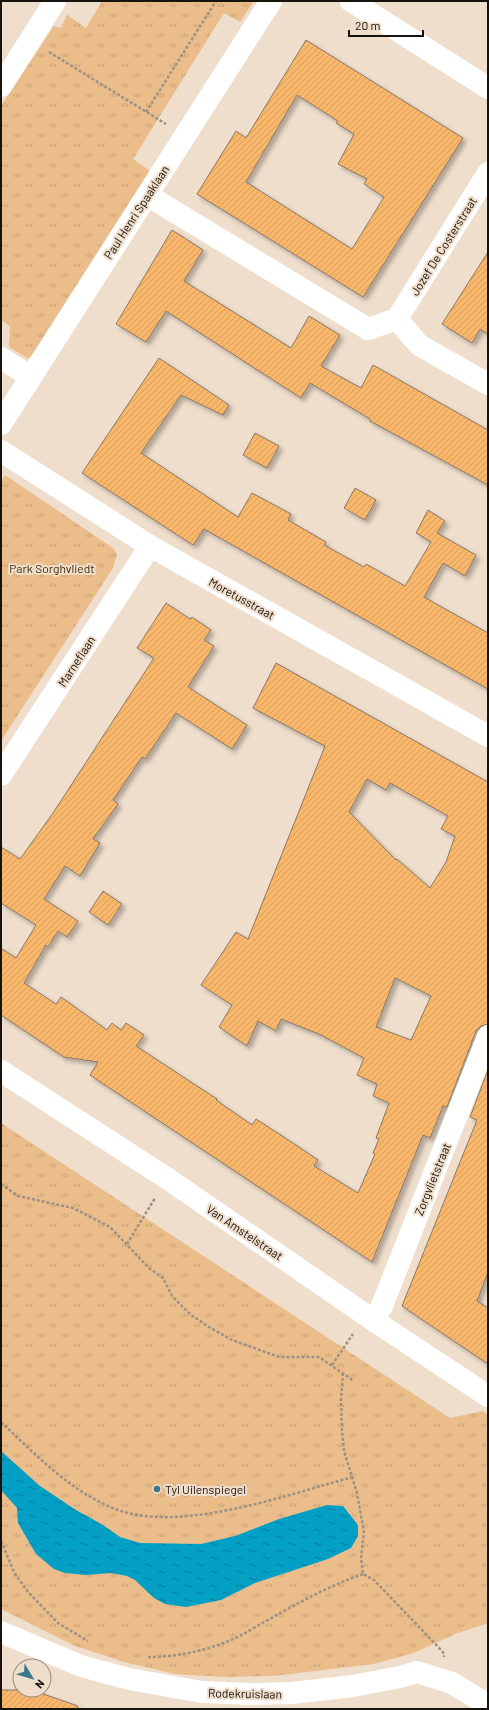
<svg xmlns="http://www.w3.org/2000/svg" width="489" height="1710" viewBox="0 0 489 1710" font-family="Barlow,sans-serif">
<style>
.park{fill:url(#park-tufts)}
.water{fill:url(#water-ripples)}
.building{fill:url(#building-hatch);stroke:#887868;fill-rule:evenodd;filter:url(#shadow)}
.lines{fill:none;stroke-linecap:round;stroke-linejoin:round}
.path{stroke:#9e9184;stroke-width:2.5;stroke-dasharray:3 2;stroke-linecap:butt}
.street{stroke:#fff;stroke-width:22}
.poi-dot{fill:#38778c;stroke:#efdecc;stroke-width:1.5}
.labels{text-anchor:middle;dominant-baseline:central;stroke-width:4;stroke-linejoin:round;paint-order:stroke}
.street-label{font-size:12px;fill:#18120c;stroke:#efdecc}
.park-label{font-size:12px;fill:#452b09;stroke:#efdecc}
.poi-label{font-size:12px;fill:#18120c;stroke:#efdecc;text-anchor:start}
</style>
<defs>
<pattern id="park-tufts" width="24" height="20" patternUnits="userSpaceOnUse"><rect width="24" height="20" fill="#ebbd8a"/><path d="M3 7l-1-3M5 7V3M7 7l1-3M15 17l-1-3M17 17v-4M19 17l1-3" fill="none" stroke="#c9a176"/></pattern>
<pattern id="water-ripples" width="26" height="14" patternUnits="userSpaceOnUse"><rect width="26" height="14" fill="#049fc5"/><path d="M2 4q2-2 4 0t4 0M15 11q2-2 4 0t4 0" fill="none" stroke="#05809e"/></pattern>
<pattern id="building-hatch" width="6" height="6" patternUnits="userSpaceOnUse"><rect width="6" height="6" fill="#f9b76c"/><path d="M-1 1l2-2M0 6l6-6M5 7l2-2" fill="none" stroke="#d59c5c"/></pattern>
<filter id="shadow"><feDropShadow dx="3.5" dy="3.5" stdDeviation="2" flood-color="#0004"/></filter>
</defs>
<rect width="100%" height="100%" fill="#efdecc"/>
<!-- park -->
<path class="park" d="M 102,1 L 254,1 L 240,22 L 224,13 L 133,159 L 149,170 L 150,177 L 36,356 L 27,358 L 9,347 L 10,326 L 1,320 L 1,106 L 54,26 L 61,28 L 67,15 L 86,28 Z
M 5,475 L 113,548 L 117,554 L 113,568 L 1,741 L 1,482 Z
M 1,1123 L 450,1418 L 482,1411 L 488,1415 L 488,1623 L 455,1634 L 414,1653 L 374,1664 L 273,1676 L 224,1677 L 175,1674 L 124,1662 L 75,1646 L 1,1609 Z"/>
<!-- water -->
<path class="water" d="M 1,1451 L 40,1486 L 76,1510 L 103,1525 L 120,1537 L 140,1543 L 201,1544 L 235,1536 L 279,1519 L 327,1505 L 343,1506 L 358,1525 L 358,1536 L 351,1548 L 328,1559 L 255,1583 L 221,1600 L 186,1607 L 165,1604 L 154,1598 L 135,1580 L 127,1576 L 111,1573 L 85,1575 L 65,1573 L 54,1569 L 36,1554 L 18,1523 L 17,1508 L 1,1490 Z"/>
<!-- building -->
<path class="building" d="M 306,40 L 463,138 L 363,297 L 197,194 L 236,131 L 246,138 ZM 297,95 L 338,121 L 336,123 L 354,134 L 338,164 L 367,179 L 364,184 L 384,197 L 352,249 L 246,182 Z
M 172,230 L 203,250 L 184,281 L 291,348 L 309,316 L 340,335 L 321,366 L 361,388 L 373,365 L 488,430 L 488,485 L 370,421 L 370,419 L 310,383 L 301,398 L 166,311 L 146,342 L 116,324 Z
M 488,252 L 488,334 L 480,329 L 472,343 L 442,324 Z
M 159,358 L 229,405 L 223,415 L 181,395 L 141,453 L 238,517 L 252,493 L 291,514 L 288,520 L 326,542 L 324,545 L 364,567 L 366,564 L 405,586 L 431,542 L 416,533 L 428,510 L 445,521 L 437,533 L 476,555 L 465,576 L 443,563 L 424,597 L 488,633 L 488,689 L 204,529 L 193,545 L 82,473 Z
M 255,433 L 279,446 L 267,468 L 243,455 Z
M 355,488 L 376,500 L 365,520 L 344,508 Z
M 166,603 L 190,619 L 192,617 L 211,630 L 204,640 L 214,646 L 188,687 L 247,725 L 232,749 L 176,713 L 145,759 L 142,757 L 113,800 L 118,804 L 93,839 L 100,843 L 80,876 L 65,866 L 44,899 L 78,921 L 67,937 L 58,931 L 48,947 L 46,945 L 24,983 L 56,1004 L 61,997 L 107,1030 L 112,1023 L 121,1030 L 126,1023 L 144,1035 L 136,1046 L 217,1099 L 216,1100 L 252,1125 L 256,1119 L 293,1143 L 318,1160 L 314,1166 L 358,1193 L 375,1154 L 373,1153 L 379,1139 L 376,1138 L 389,1103 L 373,1096 L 377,1084 L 357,1075 L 364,1058 L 319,1034 L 281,1019 L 276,1031 L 258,1021 L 247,1046 L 219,1027 L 232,1005 L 201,985 L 236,932 L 248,939 L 325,746 L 253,708 L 276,663 L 488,782 L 488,1024 L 481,1026 L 476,1031 L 447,1107 L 443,1106 L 430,1138 L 423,1135 L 372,1262 L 90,1075 L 98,1062 L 64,1057 L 1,1015 L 1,948 L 16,958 L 36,925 L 1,903 L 1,847 L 20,859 L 53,813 L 154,658 L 137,648 ZM 367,779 L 386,790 L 390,783 L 448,816 L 441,829 L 455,836 L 446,862 L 430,888 L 397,859 L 396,860 L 349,812 ZM 395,978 L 431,996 L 411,1040 L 376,1027 Z
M 103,891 L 122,904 L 108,925 L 89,912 Z
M 488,1070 L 488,1272 L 477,1301 L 488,1308 L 488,1364 L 402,1306 L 477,1120 L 470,1117 Z
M 1,1690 L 32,1690 L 78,1706 L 77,1709 L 1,1709 Z"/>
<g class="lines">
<!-- path -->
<path class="path" d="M 49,52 L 166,124
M 146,112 L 216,1
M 1,1184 L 18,1196 L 73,1208 L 110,1227 L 149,1268 L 163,1278 L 172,1296 L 191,1315 L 209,1327 L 232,1340 L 279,1357 L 319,1357 L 354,1381
M 127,1244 L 155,1198
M 332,1365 L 353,1334
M 343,1373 L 341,1399 L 342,1431 L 344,1451 L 357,1493 L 364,1532 L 361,1558 L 363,1574 L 374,1580 L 443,1652 L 444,1657
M 1,1422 C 34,1453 66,1487 108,1506 C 173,1537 285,1495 353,1477
M 1,1541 L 15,1574 L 28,1592 L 58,1623 L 88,1641
M 148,1657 C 176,1657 205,1651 231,1640 C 243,1635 255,1627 266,1621 C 298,1603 329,1586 363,1574"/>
<!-- street -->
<path class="street" d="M 351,1 L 488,88
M 1,86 L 55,1
M 147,195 L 368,329 L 397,319
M 397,319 L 488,173
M 397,319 L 419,345 L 488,384
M 1,358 L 31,377
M 1,424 L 271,1
M 1,451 L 150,546 L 488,736
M 1,775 L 150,546
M 1,1071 L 168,1179 L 373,1320 L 488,1396
M 373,1320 L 382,1306 L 488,1036
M 1,1632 L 81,1666 L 129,1679 L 202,1692 L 250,1694 L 292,1693 L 353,1686 L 400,1677 L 417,1672 L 452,1683 L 488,1705"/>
</g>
<!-- markers -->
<circle class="poi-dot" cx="157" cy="1489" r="4"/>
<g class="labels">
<!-- street labels -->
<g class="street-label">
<text transform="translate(136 212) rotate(-57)">Paul Henri Spaaklaan</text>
<text transform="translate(443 246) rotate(-58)">Jozef De Costerstraat</text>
<text transform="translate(242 598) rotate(29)">Moretusstraat</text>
<text transform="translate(76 661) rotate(-57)">Marneflaan</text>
<text transform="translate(432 1179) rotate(-68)">Zorgvlietstraat</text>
<text transform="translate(245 1232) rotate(34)">Van Amstelstraat</text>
<text transform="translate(245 1693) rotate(1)">Rodekruislaan</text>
</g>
<!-- park labels -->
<g class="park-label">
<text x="52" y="568">Park Sorghvliedt</text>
</g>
<!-- poi labels -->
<g class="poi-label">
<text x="165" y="1489">Tyl Uilenspiegel</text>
</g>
</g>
<!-- border -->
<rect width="489" height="1710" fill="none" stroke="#18120c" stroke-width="4"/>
<!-- north arrow -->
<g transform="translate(32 1678) rotate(128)"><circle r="19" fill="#efdecc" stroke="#998c7f"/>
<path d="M0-3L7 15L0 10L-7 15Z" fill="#38778c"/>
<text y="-6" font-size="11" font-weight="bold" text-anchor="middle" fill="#18120c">N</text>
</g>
<!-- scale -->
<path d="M349 30v6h74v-6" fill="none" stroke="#18120c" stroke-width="2"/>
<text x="355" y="30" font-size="12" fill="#18120c" stroke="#efdecc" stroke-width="3" paint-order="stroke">20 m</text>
</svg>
